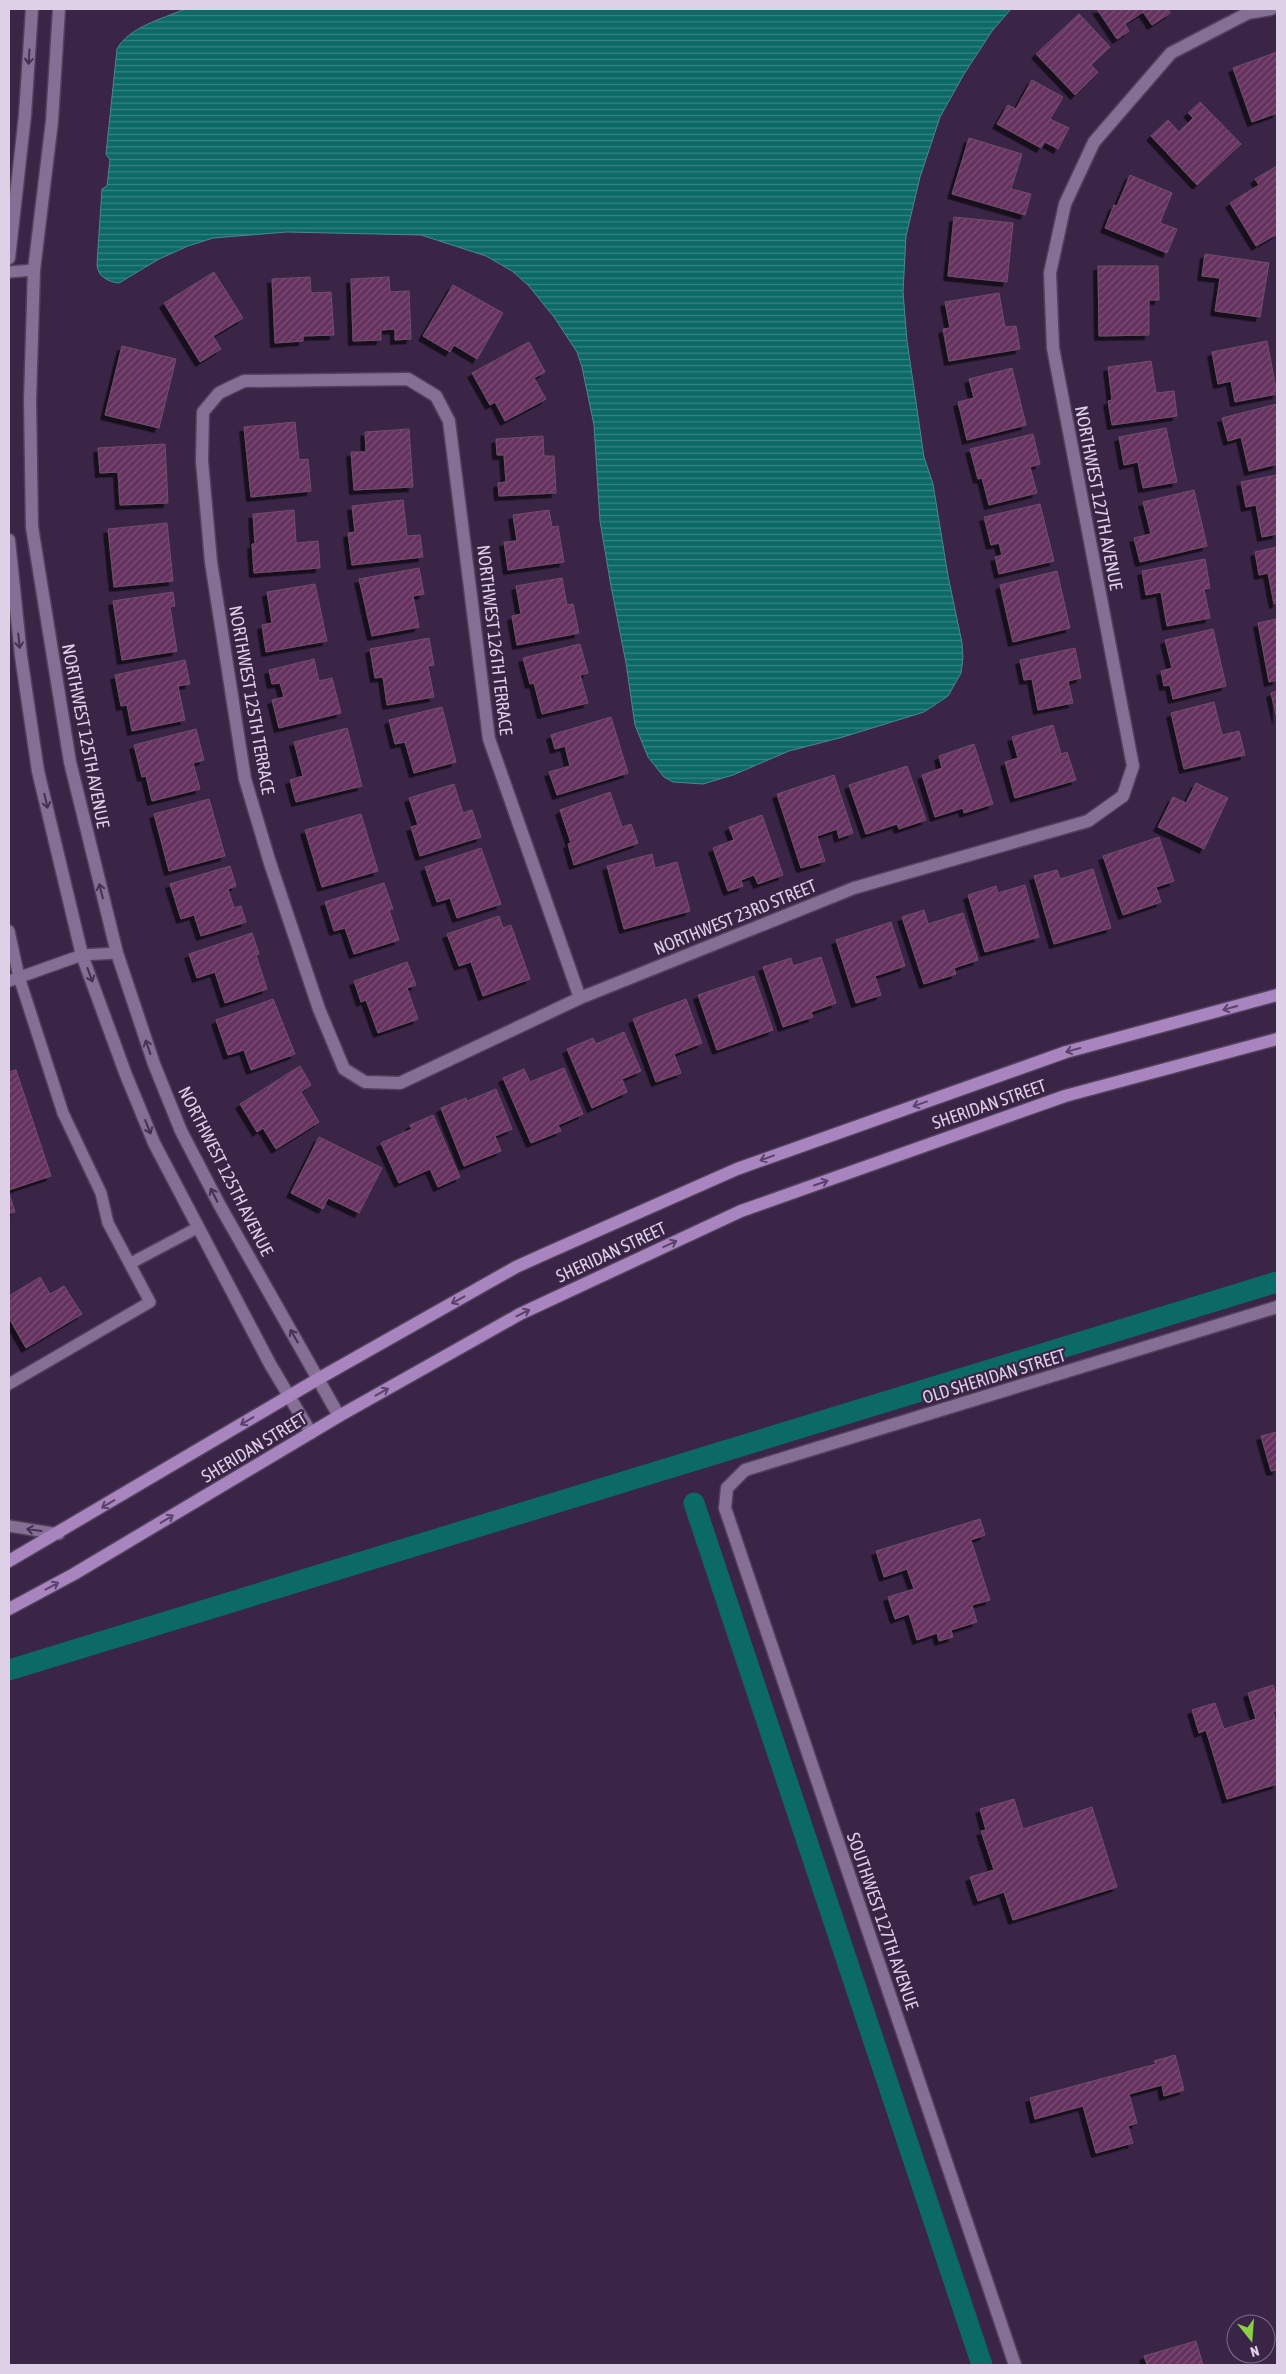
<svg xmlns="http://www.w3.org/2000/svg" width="1286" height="2374" viewBox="0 0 1286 2374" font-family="'Asap Condensed',sans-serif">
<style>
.water{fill:url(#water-rules);stroke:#4a888d}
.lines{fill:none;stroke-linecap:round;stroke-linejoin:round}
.canal{stroke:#0b6966;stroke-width:21}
.building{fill:url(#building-hatch);stroke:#704e6b;filter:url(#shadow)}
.service-casing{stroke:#52405d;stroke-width:14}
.minor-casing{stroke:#52405d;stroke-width:15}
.primary-casing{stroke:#52405d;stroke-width:15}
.service{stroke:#866f95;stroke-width:11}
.minor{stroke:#866f95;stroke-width:12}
.primary{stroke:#a885be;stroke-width:12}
.oneway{stroke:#453053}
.oneway2{stroke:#5b426b}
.labels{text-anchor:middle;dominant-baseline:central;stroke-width:4.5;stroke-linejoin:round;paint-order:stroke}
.street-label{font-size:18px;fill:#ded1e7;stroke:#3a2547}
</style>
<defs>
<pattern id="water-rules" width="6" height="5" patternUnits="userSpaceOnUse" patternTransform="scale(1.25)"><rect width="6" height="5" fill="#0b6966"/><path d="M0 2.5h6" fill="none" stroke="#3a8483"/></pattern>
<pattern id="building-hatch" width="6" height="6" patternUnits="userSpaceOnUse" patternTransform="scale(1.25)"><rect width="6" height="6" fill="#65325f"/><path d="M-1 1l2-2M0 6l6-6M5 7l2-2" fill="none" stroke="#7b4f76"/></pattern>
<filter id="shadow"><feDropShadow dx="-4.5" dy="4.5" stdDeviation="0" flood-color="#0009"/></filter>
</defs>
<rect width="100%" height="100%" fill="#3a2547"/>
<!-- water -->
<path class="water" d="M 185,9 L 1011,9 L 992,31 L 964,74 L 940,117 L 920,177 L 906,236 L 903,292 L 907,341 L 924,457 L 933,484 L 948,576 L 962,643 L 963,658 L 961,673 L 948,696 L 924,712 L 843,737 L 789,751 L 733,775 L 703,784 L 673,782 L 664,777 L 648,757 L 635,725 L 626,663 L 611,586 L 600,521 L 594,425 L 582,367 L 577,352 L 554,317 L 528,285 L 512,271 L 486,256 L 421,235 L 287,232 L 213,238 L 188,246 L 159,259 L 119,283 C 108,282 97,276 97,264 L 102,189 L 107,186 L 110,160 L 106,154 L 117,49 C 129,27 162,19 185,9 Z"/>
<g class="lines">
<!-- canal -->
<path class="canal" d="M 694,1503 L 982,2365
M 9,1670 L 1277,1282"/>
</g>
<!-- building -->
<path class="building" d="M 1097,9 L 1168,9 L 1170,13 L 1152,25 L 1143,12 L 1125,24 L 1129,31 L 1117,39 Z
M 1079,14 L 1110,47 L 1091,65 L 1098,72 L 1075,95 L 1036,54 Z
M 1277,52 L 1277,113 L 1252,122 L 1233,68 Z
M 1032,80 L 1063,97 L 1050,119 L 1069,128 L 1058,149 L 1045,142 L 1041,148 L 997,124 L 1008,105 L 1016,109 Z
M 1200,102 L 1241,144 L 1197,185 L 1151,136 L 1168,120 L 1179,132 L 1193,118 L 1188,113 Z
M 969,138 L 1022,154 L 1011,189 L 1031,194 L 1025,215 L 952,194 Z
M 1277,166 L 1277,234 L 1256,246 L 1230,203 L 1259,185 L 1255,179 Z
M 1130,175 L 1172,193 L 1160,223 L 1177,229 L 1167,253 L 1105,228 L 1114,205 L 1117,206 Z
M 954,217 L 1013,223 L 1007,282 L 948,276 Z
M 1205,254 L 1269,263 L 1260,317 L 1215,311 L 1220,278 L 1202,276 Z
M 1098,266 L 1158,266 L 1159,300 L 1149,300 L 1149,335 L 1099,336 Z
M 214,272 L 243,318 L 213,336 L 221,349 L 200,362 L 164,303 Z
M 310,277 L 311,293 L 331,292 L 334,335 L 303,336 L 303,341 L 275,343 L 272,279 Z
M 389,277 L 390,292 L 409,291 L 411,339 L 395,340 L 395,329 L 381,330 L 381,340 L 353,341 L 351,279 Z
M 453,285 L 503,313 L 477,359 L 454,345 L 450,352 L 423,336 Z
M 999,293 L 1005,327 L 1016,326 L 1020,349 L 949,361 L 943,329 L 950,328 L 945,302 Z
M 1267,341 L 1277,394 L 1235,402 L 1231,381 L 1218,384 L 1212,352 Z
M 529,342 L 545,372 L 534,378 L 546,399 L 505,421 L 495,402 L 490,405 L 472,373 Z
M 122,346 L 176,359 L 159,428 L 105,415 Z
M 1151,361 L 1156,393 L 1174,391 L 1177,416 L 1112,425 L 1108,401 L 1112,400 L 1108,367 Z
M 1012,368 L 1026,425 L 967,440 L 958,402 L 974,398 L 969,379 Z
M 1277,404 L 1277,464 L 1249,471 L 1241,437 L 1228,441 L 1222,418 Z
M 295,422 L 299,460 L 308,459 L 311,491 L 251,497 L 244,427 Z
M 1166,428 L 1177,482 L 1143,488 L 1138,462 L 1124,465 L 1119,437 Z
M 409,429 L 413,487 L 354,490 L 351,452 L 366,452 L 365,432 Z
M 1033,434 L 1040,464 L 1030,467 L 1037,493 L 989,505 L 982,478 L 978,479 L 970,449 Z
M 543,436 L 544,456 L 554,456 L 556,493 L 499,496 L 498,483 L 506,482 L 504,455 L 497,455 L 496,439 Z
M 165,444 L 168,503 L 120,505 L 118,472 L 100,473 L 98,448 Z
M 1277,475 L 1277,534 L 1262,537 L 1256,505 L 1246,507 L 1241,482 Z
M 1194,490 L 1207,546 L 1140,562 L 1134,538 L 1151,534 L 1143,502 Z
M 403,500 L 407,536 L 420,535 L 423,557 L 352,565 L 348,533 L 355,532 L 352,506 Z
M 1040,504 L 1054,561 L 999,574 L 995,557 L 1002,555 L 999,543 L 991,545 L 984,517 Z
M 294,510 L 296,543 L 318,541 L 320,568 L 254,573 L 252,544 L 255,544 L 253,514 Z
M 549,510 L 552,527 L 558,526 L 564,562 L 508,570 L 504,542 L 517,541 L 513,515 Z
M 167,523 L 173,581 L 114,587 L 108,529 Z
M 1277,547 L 1277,603 L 1274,604 L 1268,573 L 1259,575 L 1255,552 Z
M 1205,559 L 1210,588 L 1204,589 L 1210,618 L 1167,626 L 1161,592 L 1146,595 L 1142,571 Z
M 419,568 L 424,594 L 413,596 L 419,627 L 372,636 L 359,579 Z
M 1057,571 L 1070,628 L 1013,642 L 1000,585 Z
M 562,578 L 567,605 L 573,604 L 579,633 L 517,645 L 512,616 L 521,614 L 516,586 Z
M 315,584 L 327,641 L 266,652 L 262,625 L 272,623 L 267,592 Z
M 173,592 L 175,606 L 170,607 L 177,651 L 122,660 L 113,601 Z
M 1277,619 L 1277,680 L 1269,682 L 1258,623 Z
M 1213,629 L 1226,686 L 1173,699 L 1170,685 L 1164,686 L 1161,671 L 1172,668 L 1165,640 Z
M 429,638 L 434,665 L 428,666 L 434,697 L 387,705 L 383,677 L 375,678 L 370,649 Z
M 580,644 L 588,673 L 580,675 L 588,703 L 542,714 L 534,683 L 530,684 L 523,658 Z
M 1075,648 L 1081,678 L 1068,681 L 1073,703 L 1038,710 L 1032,679 L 1024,680 L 1020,660 Z
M 314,659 L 319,681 L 332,678 L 341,713 L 279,728 L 272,700 L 284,697 L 280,683 L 272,684 L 269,670 Z
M 185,660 L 190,684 L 178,686 L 185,720 L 132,731 L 127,705 L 121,706 L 115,675 Z
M 1277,691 L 1277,719 L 1271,693 Z
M 1214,702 L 1222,735 L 1239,731 L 1245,755 L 1184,769 L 1171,713 Z
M 442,707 L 456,762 L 414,773 L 405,742 L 395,744 L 389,720 Z
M 611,717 L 628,773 L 557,795 L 549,772 L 570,766 L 565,746 L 555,749 L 551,735 Z
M 1053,725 L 1061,754 L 1067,752 L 1076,780 L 1015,798 L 1005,762 L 1018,758 L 1012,737 Z
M 347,728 L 362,786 L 296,802 L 290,780 L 303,776 L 294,742 Z
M 196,729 L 204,760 L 193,763 L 200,789 L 152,801 L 146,776 L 142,777 L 134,745 Z
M 974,744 L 993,804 L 964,813 L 963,808 L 935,817 L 922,775 L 942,768 L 939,756 Z
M 907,766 L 926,820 L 899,829 L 897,824 L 866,834 L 849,785 Z
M 834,775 L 853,833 L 839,838 L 837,829 L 817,836 L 825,861 L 801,868 L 777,794 Z
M 1196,783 L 1228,798 L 1204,849 L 1158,827 L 1173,797 L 1186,803 Z
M 454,784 L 463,813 L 472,810 L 481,837 L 420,856 L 411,827 L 418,825 L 409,798 Z
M 610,792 L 622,827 L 631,824 L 638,843 L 574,865 L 568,844 L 571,843 L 560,810 Z
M 209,799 L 225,856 L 169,871 L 154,814 Z
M 361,814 L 378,871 L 322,887 L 305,830 Z
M 762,815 L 783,875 L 758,884 L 754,875 L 741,880 L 743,886 L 728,891 L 713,848 L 734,840 L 729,827 Z
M 1159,837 L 1174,881 L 1156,887 L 1161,902 L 1123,915 L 1103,856 Z
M 481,848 L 501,904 L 457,918 L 450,898 L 437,902 L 425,867 Z
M 652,854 L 655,868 L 677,862 L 690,911 L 624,929 L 607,866 Z
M 230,866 L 236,886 L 228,889 L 234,908 L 241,906 L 246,922 L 201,936 L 194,915 L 181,919 L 170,884 Z
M 1093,869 L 1111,928 L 1054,944 L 1034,876 L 1057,870 L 1060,879 Z
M 384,883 L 393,909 L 389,910 L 399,940 L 354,954 L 345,928 L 334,931 L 325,902 Z
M 1025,885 L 1039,937 L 985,952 L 968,895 L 996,886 L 998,893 Z
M 924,910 L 928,924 L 963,913 L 978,960 L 954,968 L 956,974 L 924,984 L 902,917 Z
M 499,916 L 503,928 L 511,925 L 530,979 L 483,996 L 471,962 L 459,966 L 447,934 Z
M 891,922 L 905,966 L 875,976 L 881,995 L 856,1003 L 836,940 Z
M 252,933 L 259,954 L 256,955 L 267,989 L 225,1003 L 215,972 L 197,978 L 189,954 Z
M 821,957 L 836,1003 L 811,1012 L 813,1017 L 783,1027 L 763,967 L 791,958 L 793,966 Z
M 407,962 L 416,985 L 407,988 L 418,1019 L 378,1033 L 366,1000 L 361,1002 L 354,981 Z
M 754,976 L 773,1030 L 717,1050 L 698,995 Z
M 273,999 L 295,1054 L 251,1070 L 244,1050 L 228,1055 L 216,1020 Z
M 686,999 L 702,1043 L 674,1054 L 681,1073 L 656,1082 L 633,1019 Z
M 624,1032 L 641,1071 L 622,1079 L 627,1092 L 592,1108 L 567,1049 L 593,1038 L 596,1044 Z
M 300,1066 L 311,1085 L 301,1092 L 319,1122 L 276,1149 L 263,1128 L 257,1132 L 240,1104 Z
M 564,1068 L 583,1114 L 558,1125 L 561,1131 L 531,1143 L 503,1078 L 524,1069 L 530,1082 Z
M 16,1070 L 51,1176 L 9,1190 L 9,1072 Z
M 496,1089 L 512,1129 L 495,1136 L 501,1151 L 464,1166 L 441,1108 L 466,1098 L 467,1101 Z
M 433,1115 L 460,1177 L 438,1187 L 430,1169 L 399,1183 L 381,1143 L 412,1129 L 410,1125 Z
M 319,1137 L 382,1168 L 359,1213 L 328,1198 L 323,1209 L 291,1193 Z
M 9,1193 L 15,1212 L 9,1213 Z
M 40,1277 L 50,1294 L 64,1286 L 82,1314 L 26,1348 L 9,1318 L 9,1296 Z
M 1277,1432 L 1277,1470 L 1271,1471 L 1261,1436 Z
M 980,1519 L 985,1535 L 971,1540 L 990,1600 L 972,1605 L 977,1622 L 951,1630 L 953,1637 L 939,1641 L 937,1633 L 917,1640 L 909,1614 L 895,1619 L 888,1597 L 914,1589 L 907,1569 L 884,1577 L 876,1551 Z
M 1273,1685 L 1277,1698 L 1277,1710 L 1273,1712 L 1277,1726 L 1277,1784 L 1227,1799 L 1206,1730 L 1199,1733 L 1192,1710 L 1215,1703 L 1224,1729 L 1256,1719 L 1248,1693 Z
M 1014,1799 L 1023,1829 L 1092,1807 L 1117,1887 L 1013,1920 L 1004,1892 L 978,1901 L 970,1877 L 994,1870 L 981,1831 L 986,1830 L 980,1809 Z
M 1175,2055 L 1184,2090 L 1164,2096 L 1162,2085 L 1129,2094 L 1137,2123 L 1128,2126 L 1133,2143 L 1096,2153 L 1083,2106 L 1035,2119 L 1030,2098 L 1156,2064 L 1154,2061 Z
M 1196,2341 L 1203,2365 L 1147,2365 L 1144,2356 Z"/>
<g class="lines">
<!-- service casing -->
<g class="service-casing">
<path id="service" d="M 9,272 L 34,270
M 9,931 L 19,977 L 63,1113 L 101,1193 L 108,1223 L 150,1302 L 9,1384
M 9,981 L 82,955 L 117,953
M 131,1263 L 197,1228
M 9,1526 L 59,1534"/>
</g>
<!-- minor casing -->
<g class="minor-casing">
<path id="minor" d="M 59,9 L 52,121 L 34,270 L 30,401 L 32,527 L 70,762 L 117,953 L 154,1064 L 181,1131 L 219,1204 L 339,1416
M 9,258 L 25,115 L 32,9
M 9,540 L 21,656 L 38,771 L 82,955 L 126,1075 L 154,1143 L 270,1364 L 311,1433
M 580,998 L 489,739 L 449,421 L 436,396 L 408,379 L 244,381 L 219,393 L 203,412 L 202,461 L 211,562 L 245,779 L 270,863 L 319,1009 L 344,1069 L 365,1082 L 400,1083 L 580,998 L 854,888 L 1088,821 L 1123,796 L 1133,766 L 1053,348 L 1050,273 L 1065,204 L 1094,142 L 1171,53 L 1248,13 L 1271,9
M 1015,2365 L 725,1508 L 727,1488 L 745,1470 L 1277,1307"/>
</g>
<!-- primary casing -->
<g class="primary-casing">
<path id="primary" d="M 9,1561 L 318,1379 L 516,1267 L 547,1253 L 737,1169 L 1066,1052 L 1277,995
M 9,1609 L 74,1574 L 339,1416 L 520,1314 L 741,1211 L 1065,1096 L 1277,1039"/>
</g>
<!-- service -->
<use href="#service" class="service"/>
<!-- minor -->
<use href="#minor" class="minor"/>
<!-- primary -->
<use href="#primary" class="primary"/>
</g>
<!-- one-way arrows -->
<defs><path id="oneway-shaft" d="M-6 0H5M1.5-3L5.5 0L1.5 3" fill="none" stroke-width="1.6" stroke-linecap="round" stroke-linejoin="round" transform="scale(1.25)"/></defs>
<g class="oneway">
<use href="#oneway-shaft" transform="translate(29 57) rotate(94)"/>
<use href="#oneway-shaft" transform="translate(19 641) rotate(84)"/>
<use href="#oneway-shaft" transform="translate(46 801) rotate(77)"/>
<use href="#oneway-shaft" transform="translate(101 891) rotate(-104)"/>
<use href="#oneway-shaft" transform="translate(90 975) rotate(70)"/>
<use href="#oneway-shaft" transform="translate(148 1047) rotate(-109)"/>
<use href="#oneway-shaft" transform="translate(148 1127) rotate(68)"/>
<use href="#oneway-shaft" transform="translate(214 1195) rotate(-117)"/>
<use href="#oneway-shaft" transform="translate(294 1336) rotate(-120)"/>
<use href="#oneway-shaft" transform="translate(34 1530) rotate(-172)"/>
</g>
<g class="oneway2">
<use href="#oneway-shaft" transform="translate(1230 1008) rotate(165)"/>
<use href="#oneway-shaft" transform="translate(1073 1050) rotate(165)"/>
<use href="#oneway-shaft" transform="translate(920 1104) rotate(160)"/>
<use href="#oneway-shaft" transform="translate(767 1158) rotate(160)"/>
<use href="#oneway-shaft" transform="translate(821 1183) rotate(-19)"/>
<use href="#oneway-shaft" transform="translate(670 1244) rotate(-25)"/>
<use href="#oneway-shaft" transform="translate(458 1300) rotate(151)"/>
<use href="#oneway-shaft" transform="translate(523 1313) rotate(-26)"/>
<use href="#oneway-shaft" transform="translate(382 1392) rotate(-29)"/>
<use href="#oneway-shaft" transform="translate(247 1421) rotate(149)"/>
<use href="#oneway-shaft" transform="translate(108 1504) rotate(149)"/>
<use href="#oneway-shaft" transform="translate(167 1519) rotate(-31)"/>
<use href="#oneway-shaft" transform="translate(52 1586) rotate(-28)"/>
</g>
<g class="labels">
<!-- street labels -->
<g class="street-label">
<text transform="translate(1099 498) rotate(79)">NORTHWEST 127TH AVENUE</text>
<text transform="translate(495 640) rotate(83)">NORTHWEST 126TH TERRACE</text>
<text transform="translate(252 700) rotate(80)">NORTHWEST 125TH TERRACE</text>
<text transform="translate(86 736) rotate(79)">NORTHWEST 125TH AVENUE</text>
<text transform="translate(735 917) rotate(-22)">NORTHWEST 23RD STREET</text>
<text transform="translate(989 1104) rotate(-19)">SHERIDAN STREET</text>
<text transform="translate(226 1171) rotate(63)">NORTHWEST 125TH AVENUE</text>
<text transform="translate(611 1252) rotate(-25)">SHERIDAN STREET</text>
<text transform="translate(994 1376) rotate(-17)">OLD SHERIDAN STREET</text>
<text transform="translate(254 1447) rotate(-31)">SHERIDAN STREET</text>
<text transform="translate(883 1921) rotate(71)">SOUTHWEST 127TH AVENUE</text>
</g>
</g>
<!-- border -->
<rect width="1286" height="2374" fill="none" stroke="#ded1e7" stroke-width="20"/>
<!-- north arrow -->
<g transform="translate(1251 2339) rotate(163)"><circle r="24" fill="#3a2547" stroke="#7c6a87"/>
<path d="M0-4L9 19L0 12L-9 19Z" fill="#8cce45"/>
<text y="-8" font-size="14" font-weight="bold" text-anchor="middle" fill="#ded1e7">N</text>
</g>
</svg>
